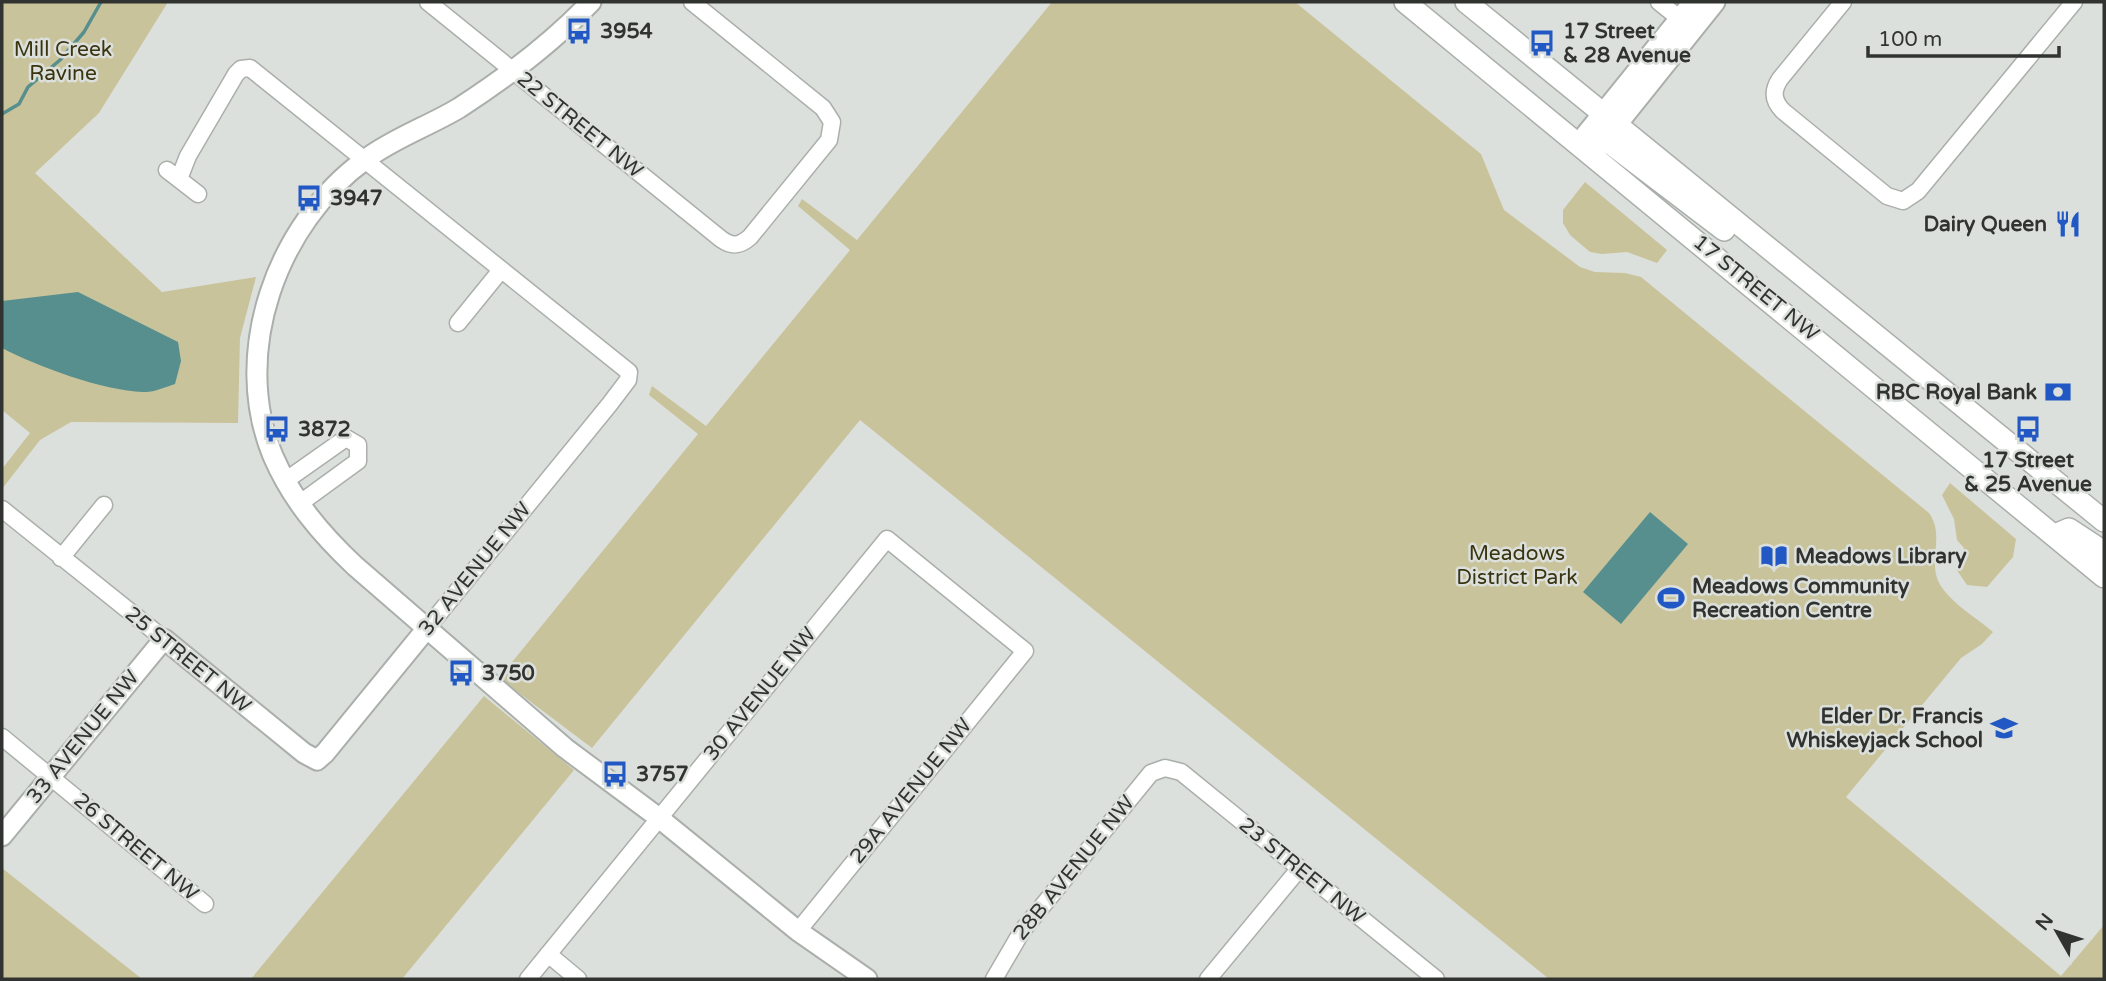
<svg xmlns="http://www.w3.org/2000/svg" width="2106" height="981" viewBox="0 0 2106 981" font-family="'Varela Round',sans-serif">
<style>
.green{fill:#c9c39b}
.water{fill:#568f8d}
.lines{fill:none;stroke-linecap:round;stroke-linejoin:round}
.stream{stroke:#568f8d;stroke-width:3.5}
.minor-casing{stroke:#abafab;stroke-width:19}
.tertiary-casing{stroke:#abafab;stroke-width:23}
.secondary-casing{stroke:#abafab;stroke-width:24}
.minor{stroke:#fff;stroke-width:16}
.tertiary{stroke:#fff;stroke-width:19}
.secondary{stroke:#fff;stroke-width:21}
.labels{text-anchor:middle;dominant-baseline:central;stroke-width:5;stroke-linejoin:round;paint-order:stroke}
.poi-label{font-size:21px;font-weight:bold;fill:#313331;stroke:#dce0dc;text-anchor:start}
.park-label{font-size:21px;fill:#3a3410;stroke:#dce0dc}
.street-label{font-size:21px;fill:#313331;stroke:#dce0dc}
</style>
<rect width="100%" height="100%" fill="#dce0dc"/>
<!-- green -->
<path class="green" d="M 2,2 L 168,2 L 99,113 L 35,173 L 162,292 L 256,277 L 240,338 L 238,423 L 71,422 L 40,440 L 2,489 L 2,469 L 30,433 L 2,410 Z
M 1052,2 L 1295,2 L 1481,154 L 1504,210 L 1580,267 L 1595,272 L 1625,273 L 1641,277 L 1929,513 C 1944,534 1930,555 1937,578 C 1944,599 1977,618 1993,632 L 1982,644 L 1961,658 L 1846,797 L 2061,976 L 2104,925 L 2104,979 L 1549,979 L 860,420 L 592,748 L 499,678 L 698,434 L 649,395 L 652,386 L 706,426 L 850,250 L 798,206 L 802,199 L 857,240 Z
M 1585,182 L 1667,250 L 1657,263 L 1627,252 L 1602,254 L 1590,252 L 1570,235 L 1563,223 L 1563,210 Z
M 1950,483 L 2016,539 L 2013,557 L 1987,587 L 1967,585 L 1956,569 L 1963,558 L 1964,548 L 1957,540 L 1954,519 L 1942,495 Z
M 484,696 L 574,770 L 402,979 L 251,979 Z
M 2,868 L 142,979 L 2,979 Z"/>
<!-- water -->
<path class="water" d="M 78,292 L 178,342 L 181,361 L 175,384 C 165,387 153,393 143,392 C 104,391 36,366 2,348 L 2,301 Z
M 1650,512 L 1688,544 L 1621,624 L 1583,592 Z"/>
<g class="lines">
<!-- stream -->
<path class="stream" d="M 2,114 L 19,104 L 28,87 L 60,60 L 84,32 L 101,2"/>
<!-- minor casing -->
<g class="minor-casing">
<path id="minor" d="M 428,2 L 721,239 C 732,247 740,246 750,237 L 829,140 L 832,122 L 823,108 L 692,2
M 1659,2 L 1689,26
M 1843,2 L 1780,79 C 1772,91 1773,101 1783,111 L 1887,196 L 1903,201 L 1918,191 L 2074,2
M 167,170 L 198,194
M 179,179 L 188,156 L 236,74 L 241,69 L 250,68 L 629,372 L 628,380 L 609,405 L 428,627
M 458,323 L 501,270
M 285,481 L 346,438 L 358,445 L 358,461 L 299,504
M 2,509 L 164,639
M 61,558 L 104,505
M 2,737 L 205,904
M 548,954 L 578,979
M 528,979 L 887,539 L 1025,651 L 798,931
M 994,979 L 1022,931 L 1151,773 L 1165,768 L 1181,772 L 1436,979
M 1208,979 L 1299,869"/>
</g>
<!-- tertiary casing -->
<g class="tertiary-casing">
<path id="tertiary" d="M 591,2 C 552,43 507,77 459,108 C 429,126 394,138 366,159 C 277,223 230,353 273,456 C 292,500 321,534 355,566 L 565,748 L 659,818 L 798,931 L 867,979
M 1607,137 L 1715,2
M 1579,143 L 1693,2
M 2,836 L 164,639 L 304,753 L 317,760 L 325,753 L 428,627"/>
</g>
<!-- secondary casing -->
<g class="secondary-casing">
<path id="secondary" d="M 1405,2 L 2104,577
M 1466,2 L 2104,521
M 1579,143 L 1597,138 L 1611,144 L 1724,230
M 2055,535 L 2069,529 L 2104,552"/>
</g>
<!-- minor -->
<use href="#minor" class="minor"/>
<!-- tertiary -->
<use href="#tertiary" class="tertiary"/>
<!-- secondary -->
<use href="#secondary" class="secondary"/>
</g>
<!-- icons -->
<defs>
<g id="bus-bare" transform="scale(2.1)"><path d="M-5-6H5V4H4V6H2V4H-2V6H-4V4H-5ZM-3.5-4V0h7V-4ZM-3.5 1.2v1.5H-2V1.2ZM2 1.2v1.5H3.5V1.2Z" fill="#2158c4" stroke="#dce0dc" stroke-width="2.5" paint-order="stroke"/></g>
<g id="restaurant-bare" transform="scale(2.1)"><path d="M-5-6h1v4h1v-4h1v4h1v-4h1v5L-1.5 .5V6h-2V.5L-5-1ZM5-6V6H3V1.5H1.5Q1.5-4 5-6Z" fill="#2158c4" stroke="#dce0dc" stroke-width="2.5" paint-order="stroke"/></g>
<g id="bank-bare" transform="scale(2.1)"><path d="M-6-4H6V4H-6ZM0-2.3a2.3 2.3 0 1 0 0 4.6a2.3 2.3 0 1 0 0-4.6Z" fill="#2158c4" stroke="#dce0dc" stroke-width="2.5" paint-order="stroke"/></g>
<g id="library-bare" transform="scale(2.1)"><path d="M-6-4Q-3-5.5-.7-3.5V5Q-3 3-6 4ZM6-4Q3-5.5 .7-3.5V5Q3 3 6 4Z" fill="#2158c4" stroke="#dce0dc" stroke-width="2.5" paint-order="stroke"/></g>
<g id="stadium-bare" transform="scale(2.1)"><path d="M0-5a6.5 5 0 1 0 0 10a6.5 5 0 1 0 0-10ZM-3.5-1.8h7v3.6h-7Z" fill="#2158c4" stroke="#dce0dc" stroke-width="2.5" paint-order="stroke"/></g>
<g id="school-bare" transform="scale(2.1)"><path d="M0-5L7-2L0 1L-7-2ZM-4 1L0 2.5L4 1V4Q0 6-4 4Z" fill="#2158c4" stroke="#dce0dc" stroke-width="2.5" paint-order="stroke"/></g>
</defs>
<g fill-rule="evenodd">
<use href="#bus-bare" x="579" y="31"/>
<use href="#bus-bare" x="1542" y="43"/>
<use href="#bus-bare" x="309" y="198"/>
<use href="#restaurant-bare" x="2068" y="224"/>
<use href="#bank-bare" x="2058" y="392"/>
<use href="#bus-bare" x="277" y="429"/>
<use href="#bus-bare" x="2028" y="429"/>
<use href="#library-bare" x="1774" y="556"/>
<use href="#stadium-bare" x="1671" y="598"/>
<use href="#bus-bare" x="461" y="673"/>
<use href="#school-bare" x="2004" y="728"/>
<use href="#bus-bare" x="615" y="774"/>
</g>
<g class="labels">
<!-- poi labels -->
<g class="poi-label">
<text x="600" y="31">3954</text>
<text x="1563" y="31">17 Street<tspan x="1563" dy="24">&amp; 28 Avenue</tspan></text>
<text x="330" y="198">3947</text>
<text x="2047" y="224" text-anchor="end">Dairy Queen</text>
<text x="2037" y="392" text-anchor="end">RBC Royal Bank</text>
<text x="298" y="429">3872</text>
<text x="2028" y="460" text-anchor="middle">17 Street<tspan x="2028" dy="24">&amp; 25 Avenue</tspan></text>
<text x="1795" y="556">Meadows Library</text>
<text x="1692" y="586">Meadows Community<tspan x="1692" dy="24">Recreation Centre</tspan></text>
<text x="482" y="673">3750</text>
<text x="1983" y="716" text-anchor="end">Elder Dr. Francis<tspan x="1983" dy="24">Whiskeyjack School</tspan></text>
<text x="636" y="774">3757</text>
</g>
<!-- park labels -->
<g class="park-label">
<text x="63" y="49">Mill Creek<tspan x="63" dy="24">Ravine</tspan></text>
<text x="1517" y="553">Meadows<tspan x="1517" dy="24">District Park</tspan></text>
</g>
<!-- street labels -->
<g class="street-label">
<text transform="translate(580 125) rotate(39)">22 STREET NW</text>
<text transform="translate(1756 288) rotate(39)">17 STREET NW</text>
<text transform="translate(475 569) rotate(-51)">32 AVENUE NW</text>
<text transform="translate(188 660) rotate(39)">25 STREET NW</text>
<text transform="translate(760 694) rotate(-51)">30 AVENUE NW</text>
<text transform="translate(83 737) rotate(-51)">33 AVENUE NW</text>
<text transform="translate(911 791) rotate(-51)">29A AVENUE NW</text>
<text transform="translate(136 847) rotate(40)">26 STREET NW</text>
<text transform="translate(1074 868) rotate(-51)">28B AVENUE NW</text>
<text transform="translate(1302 871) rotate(39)">23 STREET NW</text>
</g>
</g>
<!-- border -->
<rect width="2106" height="981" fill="none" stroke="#313331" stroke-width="7"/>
<!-- north arrow -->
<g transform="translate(2057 932) rotate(309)" stroke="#dce0dc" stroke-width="5" paint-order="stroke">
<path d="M0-5L12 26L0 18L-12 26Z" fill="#313331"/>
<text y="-10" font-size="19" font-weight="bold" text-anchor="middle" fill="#313331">N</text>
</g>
<!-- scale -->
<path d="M1868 46v10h191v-10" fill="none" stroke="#313331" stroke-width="3.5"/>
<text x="1878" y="46" font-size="21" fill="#313331" stroke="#dce0dc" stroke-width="5" paint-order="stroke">100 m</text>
</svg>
